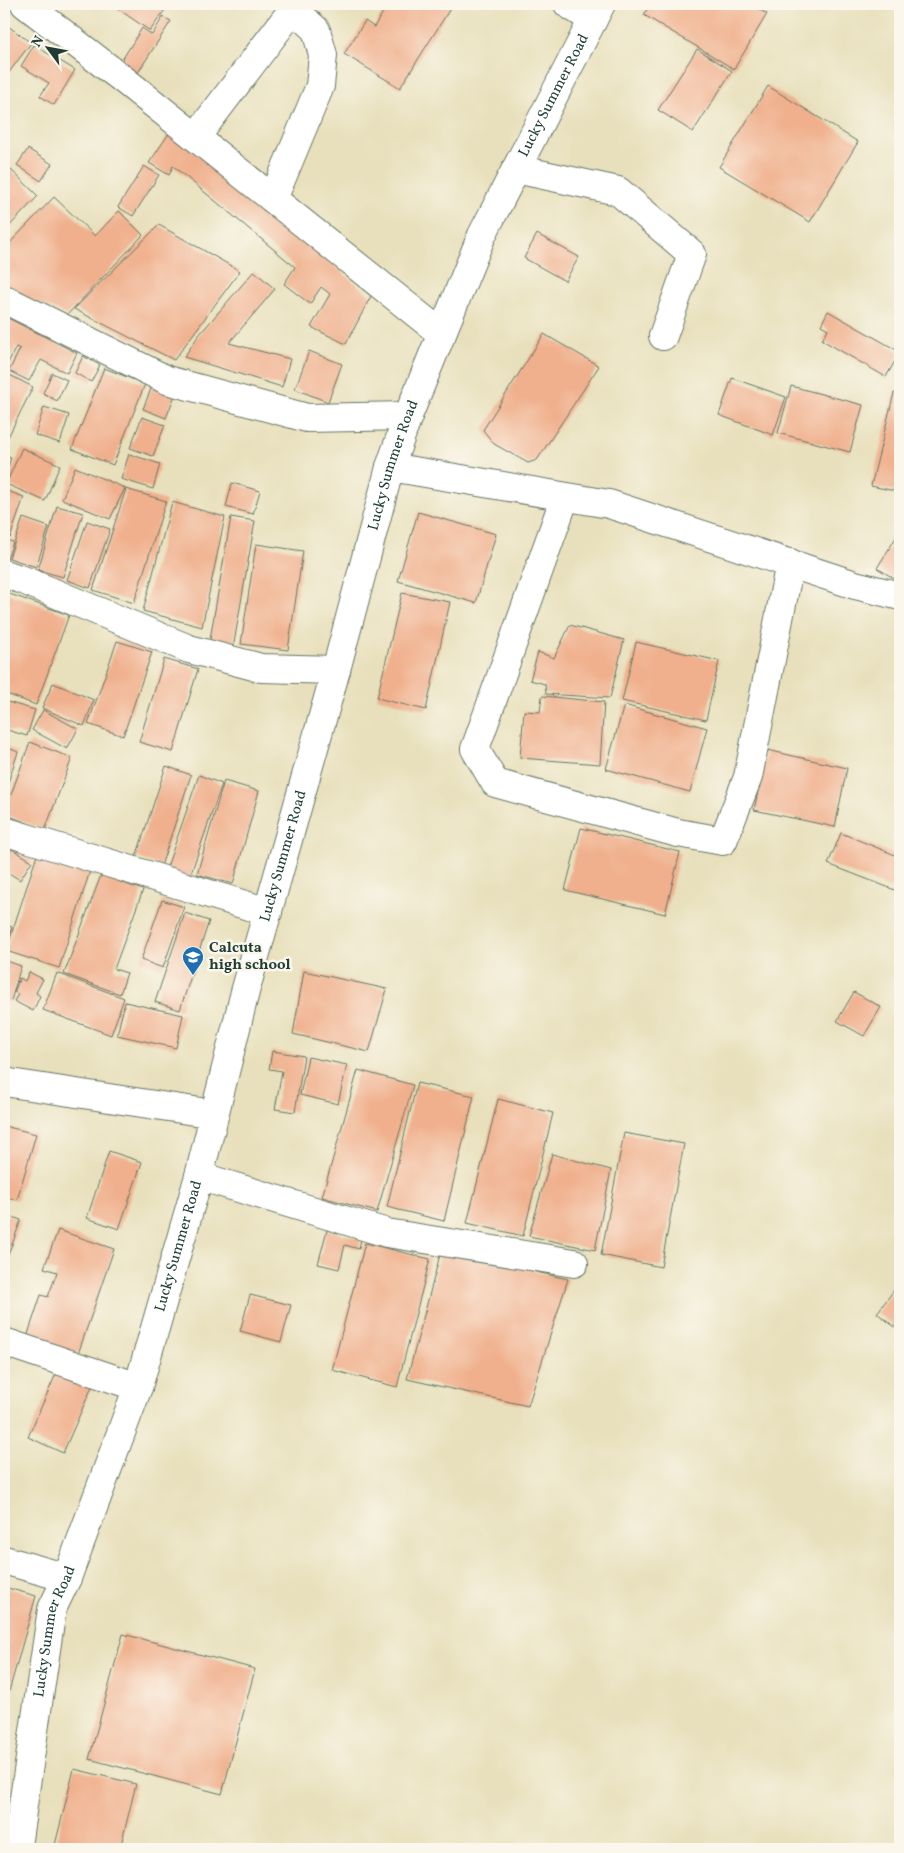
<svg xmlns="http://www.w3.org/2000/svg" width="904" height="1853" viewBox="0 0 904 1853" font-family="Vollkorn,serif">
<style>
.building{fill:#f0b08d}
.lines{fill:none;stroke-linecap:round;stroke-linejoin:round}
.minor-casing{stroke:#657664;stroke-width:30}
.minor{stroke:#fff;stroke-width:28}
.labels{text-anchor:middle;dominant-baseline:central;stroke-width:5;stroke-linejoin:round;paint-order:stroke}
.street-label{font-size:15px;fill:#1f3d34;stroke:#fbf7ec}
.poi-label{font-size:15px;font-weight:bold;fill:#1f3d34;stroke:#fbf7ec;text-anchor:start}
</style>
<rect width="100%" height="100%" fill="#fbf7ec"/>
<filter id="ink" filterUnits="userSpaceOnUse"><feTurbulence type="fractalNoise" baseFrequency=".02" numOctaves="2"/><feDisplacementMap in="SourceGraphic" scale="10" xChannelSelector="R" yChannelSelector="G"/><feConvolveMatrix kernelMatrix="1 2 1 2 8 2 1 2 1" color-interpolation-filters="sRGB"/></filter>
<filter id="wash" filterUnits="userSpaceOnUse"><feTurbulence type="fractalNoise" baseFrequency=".0096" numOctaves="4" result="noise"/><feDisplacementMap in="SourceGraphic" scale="20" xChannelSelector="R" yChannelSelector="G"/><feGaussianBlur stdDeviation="1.12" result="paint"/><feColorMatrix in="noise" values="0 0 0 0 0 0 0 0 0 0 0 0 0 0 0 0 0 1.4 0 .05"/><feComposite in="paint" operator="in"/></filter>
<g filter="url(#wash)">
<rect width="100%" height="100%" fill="#e8e0bc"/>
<g id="blocks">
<!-- building -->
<path class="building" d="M 111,4 L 169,4 L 150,31 Z
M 388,4 L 453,4 L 400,88 L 344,54 L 365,21 L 374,27 Z
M 650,4 L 750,4 L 767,14 L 734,69 L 644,15 Z
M 759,4 L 769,4 L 766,8 Z
M 163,17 L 171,21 L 137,74 L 120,63 L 142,28 L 152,35 Z
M 4,23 L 31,43 L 4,79 Z
M 34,45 L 75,70 L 54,105 L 40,96 L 49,83 L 21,66 Z
M 697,49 L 732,71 L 693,132 L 658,110 Z
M 768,86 L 858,142 L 810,222 L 719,167 Z
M 170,132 L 371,296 L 346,344 L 311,327 L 330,294 L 321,287 L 310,304 L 284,284 L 295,267 L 173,166 L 169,175 L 149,163 Z
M 28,149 L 52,164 L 41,181 L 17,165 Z
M 6,165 L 38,196 L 4,232 L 4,167 Z
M 144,166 L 159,175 L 133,216 L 118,207 Z
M 54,197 L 95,236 L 119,211 L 143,235 L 67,315 L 4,288 L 4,249 Z
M 159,225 L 240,271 L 174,360 L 74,309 Z
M 537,234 L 579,257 L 565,281 L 524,258 Z
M 254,271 L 275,289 L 229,343 L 290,359 L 282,387 L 184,357 L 199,335 Z
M 828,311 L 900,352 L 886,377 L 822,340 L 828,329 L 821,325 Z
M 4,316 L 77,353 L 67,373 L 41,360 L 29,381 L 9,371 L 20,349 L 16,347 L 4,371 Z
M 544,334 L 599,366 L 537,460 L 528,463 L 494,444 L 483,430 Z
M 309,351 L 342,364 L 328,402 L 295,389 Z
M 83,356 L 100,365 L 91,382 L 75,373 Z
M 900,366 L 900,379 L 896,378 Z
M 104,368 L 145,384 L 113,465 L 72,449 Z
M 4,372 L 33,387 L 8,437 L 4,434 Z
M 52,373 L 67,380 L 57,401 L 43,393 Z
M 732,378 L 786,397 L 773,435 L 719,415 Z
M 154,381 L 177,390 L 166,418 L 143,409 Z
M 791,386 L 863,405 L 850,452 L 778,433 Z
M 900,388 L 900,471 L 895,491 L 871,486 L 894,393 L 898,394 Z
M 44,407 L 69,415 L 60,443 L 35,435 Z
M 142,417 L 165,425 L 153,456 L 130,448 Z
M 22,448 L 60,465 L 45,501 L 6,484 Z
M 129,454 L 160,464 L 153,489 L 121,479 Z
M 4,456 L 11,458 L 4,479 Z
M 75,467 L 125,488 L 110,519 L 62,499 Z
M 232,483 L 260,491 L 253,514 L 226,507 Z
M 126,489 L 166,501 L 134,603 L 93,590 Z
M 4,490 L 24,497 L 10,538 L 4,536 Z
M 172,502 L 225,517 L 202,627 L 143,611 Z
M 57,506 L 83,513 L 63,577 L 38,570 Z
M 418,512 L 496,534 L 476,603 L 398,581 Z
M 231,517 L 255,521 L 233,649 L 209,645 Z
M 23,518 L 49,527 L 36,567 L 9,558 Z
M 87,521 L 110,529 L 90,588 L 67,580 Z
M 900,531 L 900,582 L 877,568 Z
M 4,539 L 13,542 L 6,562 L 4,562 Z
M 256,544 L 303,551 L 288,650 L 241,644 Z
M 4,592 L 69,615 L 36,705 L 4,693 Z
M 402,593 L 450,602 L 426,710 L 377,698 Z
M 570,625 L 624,640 L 610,698 L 546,694 L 545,684 L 530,680 L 538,652 L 554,658 Z
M 117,641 L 152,652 L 123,736 L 88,724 Z
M 636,642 L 719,661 L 706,720 L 622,701 Z
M 164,659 L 198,669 L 173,752 L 139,742 Z
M 53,683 L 94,700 L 84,726 L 42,708 Z
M 542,696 L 604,702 L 600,764 L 520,758 L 524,711 L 540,712 Z
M 4,701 L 35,710 L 27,736 L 4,729 Z
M 624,705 L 707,728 L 690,792 L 606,769 Z
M 43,710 L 78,729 L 67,749 L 32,730 Z
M 30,742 L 72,758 L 45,830 L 4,814 Z
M 4,746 L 18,752 L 4,795 Z
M 767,750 L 847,768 L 835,827 L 754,810 Z
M 166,766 L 191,775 L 161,866 L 136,857 Z
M 199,775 L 222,784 L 189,879 L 167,867 Z
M 224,781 L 259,791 L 233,884 L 197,874 Z
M 581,828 L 680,852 L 665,914 L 565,890 Z
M 841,833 L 900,857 L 900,892 L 828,864 Z
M 12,849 L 32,861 L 20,880 L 4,870 L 4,862 Z
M 37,855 L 90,871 L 59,968 L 6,951 Z
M 101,875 L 143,890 L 114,969 L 127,973 L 120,994 L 64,974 Z
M 162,900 L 184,907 L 163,968 L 141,960 Z
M 185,913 L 209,921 L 180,1010 L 155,1002 Z
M 4,924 L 12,927 L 4,954 Z
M 4,960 L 21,966 L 11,1001 L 4,999 Z
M 304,971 L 387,989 L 369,1052 L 293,1034 Z
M 29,972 L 43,979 L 36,993 L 40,996 L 33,1011 L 14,1001 L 18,994 L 14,992 L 20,978 L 25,981 Z
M 57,973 L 124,998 L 111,1035 L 43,1010 Z
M 854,992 L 881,1007 L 864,1036 L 837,1021 Z
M 125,1002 L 183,1015 L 176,1048 L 117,1035 Z
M 272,1051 L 304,1056 L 295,1112 L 275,1109 L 282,1071 L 269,1069 Z
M 308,1057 L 347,1065 L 338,1104 L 300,1095 Z
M 358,1070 L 413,1085 L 377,1212 L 322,1197 Z
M 417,1083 L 474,1096 L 444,1221 L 387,1207 Z
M 498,1099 L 553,1113 L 523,1236 L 467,1223 Z
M 4,1126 L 36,1134 L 17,1200 L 4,1196 Z
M 624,1133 L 684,1144 L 661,1267 L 601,1255 Z
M 109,1151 L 142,1162 L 119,1229 L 87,1218 Z
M 552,1154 L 611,1170 L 595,1250 L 529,1236 Z
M 4,1214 L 21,1220 L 4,1266 Z
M 58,1230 L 114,1249 L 78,1354 L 27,1337 L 41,1295 L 48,1297 L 57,1272 L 44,1268 Z
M 327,1230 L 361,1239 L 359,1249 L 345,1245 L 339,1269 L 318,1264 Z
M 365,1243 L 430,1259 L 397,1387 L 332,1370 Z
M 441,1251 L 568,1279 L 528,1406 L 407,1379 Z
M 900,1282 L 900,1331 L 877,1313 Z
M 250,1295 L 291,1305 L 281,1342 L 240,1331 Z
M 59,1367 L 94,1382 L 63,1453 L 28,1437 Z
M 4,1587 L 36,1596 L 8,1695 L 4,1694 Z
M 123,1634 L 255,1669 L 222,1794 L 89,1759 Z
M 74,1769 L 136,1784 L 120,1849 L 54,1849 Z"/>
</g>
</g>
<g filter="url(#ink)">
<use href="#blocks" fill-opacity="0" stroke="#657664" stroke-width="1"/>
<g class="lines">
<!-- minor casing -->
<g class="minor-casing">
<g id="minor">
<path d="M 25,4 L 124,80 L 442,334"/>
<path d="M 568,4 L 593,20"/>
<path d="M 196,137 L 297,4"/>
<path d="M 516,169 L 618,191 L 692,254 L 663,336"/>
<path d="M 273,199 L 320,86 L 323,55 L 316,30 L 293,9"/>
<path d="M 4,299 L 167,380 L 307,418 L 408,416"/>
<path d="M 390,467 L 609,504 L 855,585 L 900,596"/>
<path d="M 565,497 L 475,749 L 495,783 L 678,833 L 723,841 L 748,777 L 790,563"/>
<path d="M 4,574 L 23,580 L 189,649 L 261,668 L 336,670"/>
<path d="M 4,831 L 268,912"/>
<path d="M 4,1082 L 214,1114"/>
<path d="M 199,1176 L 387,1233 L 574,1263"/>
<path d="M 4,1342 L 138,1387"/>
<path d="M 4,1560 L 67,1578"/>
<path id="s1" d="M 14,1849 L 18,1839 L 52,1609 L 67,1578 L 138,1387 L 199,1176 L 245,992 L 336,670 L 390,467 L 408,416 L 482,235 L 601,4"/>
</g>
</g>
<!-- minor -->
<use href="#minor" class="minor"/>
</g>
</g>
<!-- icons -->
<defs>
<g id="school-pin" transform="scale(1.125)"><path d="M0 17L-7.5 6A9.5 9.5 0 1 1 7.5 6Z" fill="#1f6fb2" stroke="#fbf7ec"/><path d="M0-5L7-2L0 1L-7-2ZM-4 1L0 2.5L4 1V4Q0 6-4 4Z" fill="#fff"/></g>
</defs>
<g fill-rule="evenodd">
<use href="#school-pin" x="193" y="957"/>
</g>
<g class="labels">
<!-- street labels -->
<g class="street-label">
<text stroke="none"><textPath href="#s1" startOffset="1842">Lucky Summer Road</textPath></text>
<text stroke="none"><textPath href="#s1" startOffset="1438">Lucky Summer Road</textPath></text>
<text stroke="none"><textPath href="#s1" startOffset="1032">Lucky Summer Road</textPath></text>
<text stroke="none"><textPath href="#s1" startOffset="628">Lucky Summer Road</textPath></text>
<text stroke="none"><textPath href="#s1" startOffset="222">Lucky Summer Road</textPath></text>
</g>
<!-- poi labels -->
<g class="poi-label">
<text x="209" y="948">Calcuta<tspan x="209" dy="17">high school</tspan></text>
</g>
</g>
<!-- margin -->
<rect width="904" height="1853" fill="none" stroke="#fbf7ec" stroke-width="20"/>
<!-- north arrow -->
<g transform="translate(48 48) rotate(302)" stroke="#fbf7ec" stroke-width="4" paint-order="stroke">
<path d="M0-4L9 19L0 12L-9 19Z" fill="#1f3d34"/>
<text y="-8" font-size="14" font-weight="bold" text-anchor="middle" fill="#1f3d34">N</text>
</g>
</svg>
